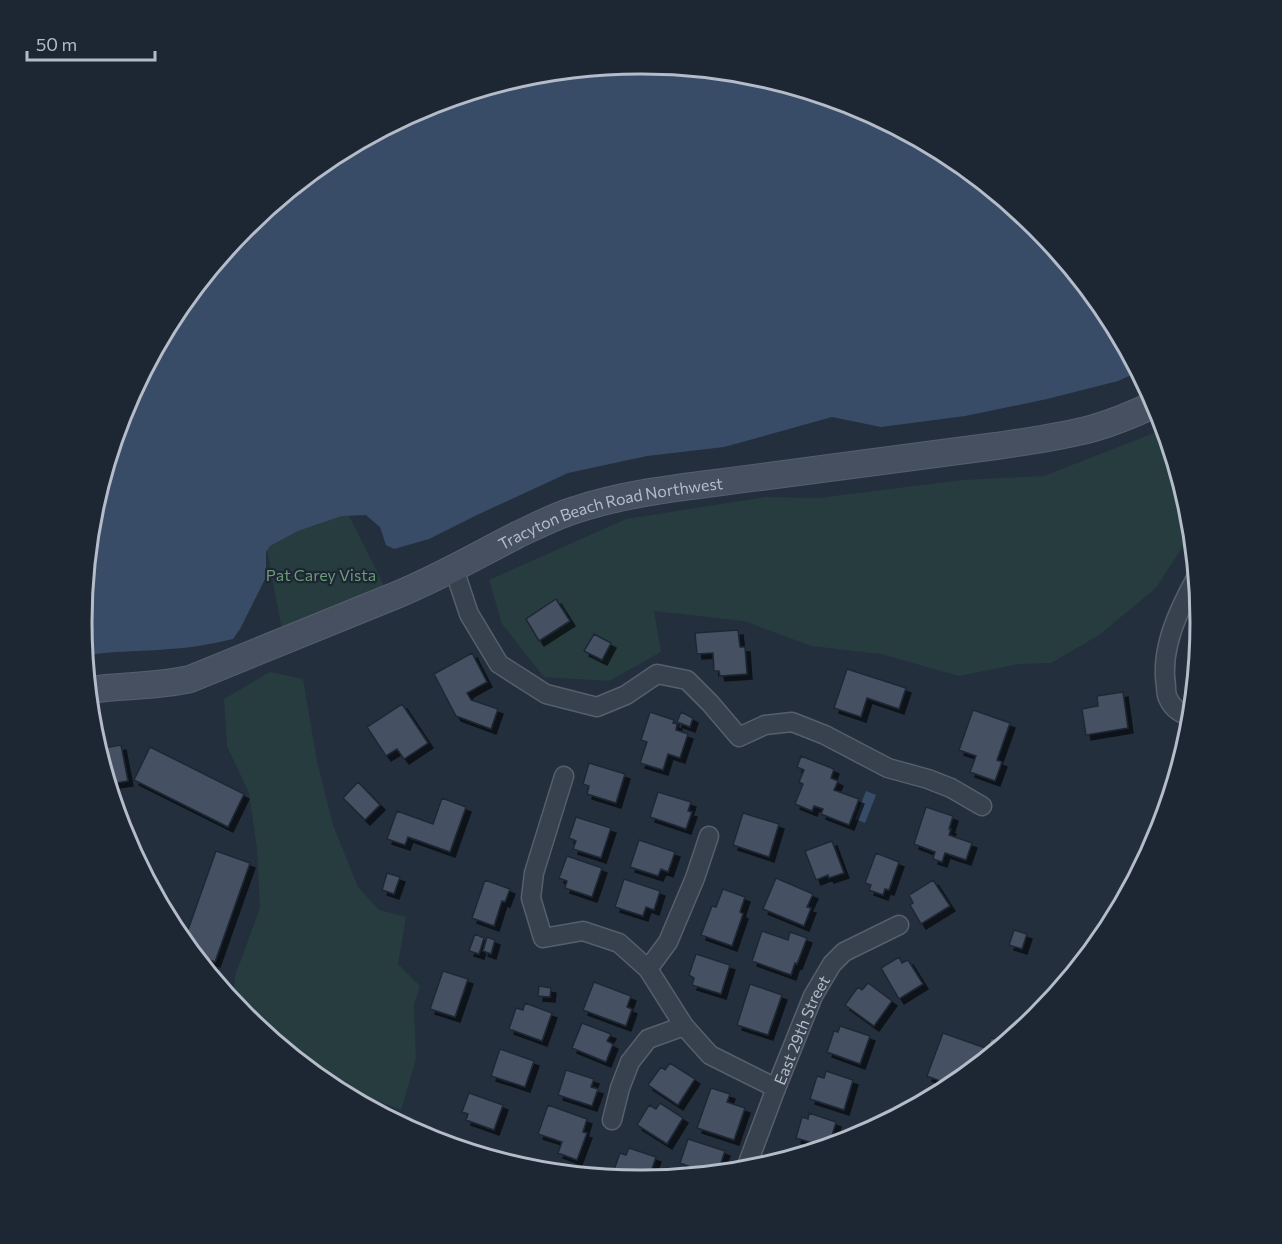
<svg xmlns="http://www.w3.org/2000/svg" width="1282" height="1244" viewBox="0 0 1282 1244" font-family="Commissioner,sans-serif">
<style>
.green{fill:#263c3f}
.water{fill:#394c67}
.building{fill:#455162;stroke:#1f2835;stroke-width:1.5;filter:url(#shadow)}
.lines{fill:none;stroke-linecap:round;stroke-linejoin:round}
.street-casing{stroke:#565f6c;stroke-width:21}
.secondary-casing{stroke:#565f6c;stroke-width:28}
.street{stroke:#38414e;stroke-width:18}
.secondary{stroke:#465061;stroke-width:26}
.labels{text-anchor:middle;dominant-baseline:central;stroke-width:4.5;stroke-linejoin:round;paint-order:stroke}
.street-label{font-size:16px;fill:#b4bcc9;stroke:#1d2633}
.park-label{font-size:16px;fill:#6b9a76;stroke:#1d2633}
.rim{fill:none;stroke:#b4bcc9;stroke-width:3}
</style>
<defs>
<filter id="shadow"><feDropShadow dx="5" dy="5" stdDeviation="0" flood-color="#0009"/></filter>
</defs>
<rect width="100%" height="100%" fill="#242f3e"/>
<!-- green -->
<path class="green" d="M 1164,429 L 1189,513 L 1192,538 L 1183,546 L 1156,588 L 1099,635 L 1051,663 L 1018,664 L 959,676 L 881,654 L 811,646 L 744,621 L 654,611 L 661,652 L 609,681 L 544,677 L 502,624 L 489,580 L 626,519 L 765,497 L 818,498 L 962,480 L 1044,476 Z
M 342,516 L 349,516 L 390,598 L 284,641 L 267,550 L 270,546 L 298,531 Z
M 270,672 L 303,679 L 317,761 L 333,825 L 358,887 L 379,910 L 406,917 L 398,964 L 420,986 L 414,1004 L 416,1059 L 401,1110 L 335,1084 L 330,1087 L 245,1017 L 233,1002 L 235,976 L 260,908 L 257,848 L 249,793 L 227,746 L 224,699 Z"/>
<!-- water -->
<path class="water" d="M 641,63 L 750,74 L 855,106 L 952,157 L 1037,227 L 1106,312 L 1138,372 L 1118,381 L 1047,399 L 965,416 L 881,427 L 832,417 L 724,447 L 647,456 L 568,473 L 477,515 L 429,539 L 394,549 L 386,545 L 380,527 L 366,515 L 342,516 L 298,531 L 270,546 L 266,552 L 266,577 L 240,629 L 233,639 C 212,644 191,648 169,649 C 140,652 114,650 85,656 L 82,622 L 93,513 L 125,408 L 176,311 L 246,226 L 331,157 L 427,105 L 532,74 Z
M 866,791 L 876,795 L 865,823 L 855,819 Z"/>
<!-- building -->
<path class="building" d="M 556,599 L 570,621 L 539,641 L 526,619 Z
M 738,630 L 740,647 L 745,647 L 747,674 L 720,676 L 719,671 L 714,671 L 713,653 L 697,654 L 695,633 Z
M 594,634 L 611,643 L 602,660 L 584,651 Z
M 472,653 L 487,682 L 467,693 L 471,700 L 498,709 L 491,729 L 456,716 L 434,674 Z
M 847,669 L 906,688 L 899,709 L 867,698 L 861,717 L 834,708 Z
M 1123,692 L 1128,728 L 1086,735 L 1082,709 L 1098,706 L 1097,696 Z
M 402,704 L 428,743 L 404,759 L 397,749 L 386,756 L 367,727 Z
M 973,710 L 1010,723 L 997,760 L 1002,762 L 995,781 L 970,772 L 976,756 L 959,750 Z
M 650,712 L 674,720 L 673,723 L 677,724 L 676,730 L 688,734 L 680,758 L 668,754 L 663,770 L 640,763 L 647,742 L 641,740 Z
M 681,712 L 693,718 L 690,727 L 677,722 Z
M 121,745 L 128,781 L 109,784 L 98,749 Z
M 150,747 L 244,794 L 228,827 L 134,780 Z
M 801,756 L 834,769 L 831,778 L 838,781 L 834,790 L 859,799 L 849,825 L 821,814 L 823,809 L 814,806 L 812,811 L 795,804 L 803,784 L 799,782 L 804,770 L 797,767 Z
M 589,763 L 625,774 L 616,803 L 587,794 L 589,786 L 583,784 Z
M 358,782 L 380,805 L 365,820 L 343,798 Z
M 658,792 L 691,802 L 688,811 L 692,812 L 686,829 L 650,817 Z
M 442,798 L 466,807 L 450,852 L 408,837 L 405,845 L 387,839 L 397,811 L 433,824 Z
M 926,807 L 953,816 L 949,829 L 951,829 L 949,835 L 972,843 L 966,860 L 945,853 L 942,862 L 933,859 L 935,852 L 914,844 Z
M 743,813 L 779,824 L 769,857 L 733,845 Z
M 576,817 L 611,828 L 601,858 L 573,849 L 576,841 L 569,838 Z
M 639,840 L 675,852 L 668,872 L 661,869 L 658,876 L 630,867 Z
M 832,841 L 844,873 L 829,878 L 828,875 L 816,880 L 805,851 Z
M 216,851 L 250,863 L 215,962 L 194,955 L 184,941 Z
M 876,853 L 899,862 L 889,890 L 885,889 L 883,895 L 869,890 L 871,885 L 865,883 Z
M 567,856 L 602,868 L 592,897 L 565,888 L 567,881 L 559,878 Z
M 387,873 L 400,877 L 394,894 L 382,890 Z
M 776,878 L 813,894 L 807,907 L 811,908 L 804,926 L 763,909 Z
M 624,879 L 660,891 L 654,910 L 646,907 L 643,916 L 615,907 Z
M 485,880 L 510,889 L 505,902 L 502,901 L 494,926 L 472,918 Z
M 933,880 L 950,906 L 921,924 L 910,905 L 913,903 L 909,895 Z
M 723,889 L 745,897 L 740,912 L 743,914 L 732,946 L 701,935 L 712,906 L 716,907 Z
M 1014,930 L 1027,934 L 1022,949 L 1009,945 Z
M 762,931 L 788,940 L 790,932 L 807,938 L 797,964 L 795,963 L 791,975 L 752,961 Z
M 475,934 L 484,938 L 479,954 L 469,951 Z
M 487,937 L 495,940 L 491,954 L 483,951 Z
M 696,954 L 730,965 L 721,994 L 692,985 L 694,978 L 689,975 Z
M 899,957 L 902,963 L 908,960 L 923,984 L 899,999 L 881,968 Z
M 198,959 L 213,964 L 210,974 Z
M 443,971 L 468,979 L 455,1017 L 430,1009 Z
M 594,982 L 631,996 L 627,1007 L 632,1009 L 626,1026 L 583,1010 Z
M 868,983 L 892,1001 L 874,1026 L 845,1005 L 858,987 L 862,990 Z
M 750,984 L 782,995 L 768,1035 L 737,1025 Z
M 539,986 L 551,988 L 550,997 L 538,996 Z
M 525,1003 L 552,1013 L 542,1041 L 509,1029 L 516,1008 L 523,1010 Z
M 582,1023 L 611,1034 L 607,1041 L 613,1044 L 606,1062 L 572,1048 Z
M 840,1026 L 870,1036 L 860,1064 L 827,1052 L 834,1031 L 838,1032 Z
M 943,1033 L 988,1049 L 984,1060 L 974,1069 L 963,1065 L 957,1083 L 953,1086 L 927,1076 Z
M 991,1038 L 1000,1040 L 997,1048 L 988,1046 Z
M 500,1049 L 534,1061 L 525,1087 L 491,1076 Z
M 670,1063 L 695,1079 L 678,1105 L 648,1085 L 661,1067 L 665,1070 Z
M 566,1070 L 594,1079 L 591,1087 L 598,1089 L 592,1106 L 558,1095 Z
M 826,1071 L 853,1080 L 844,1110 L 810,1099 L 817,1076 L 824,1078 Z
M 711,1088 L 730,1094 L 727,1102 L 745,1108 L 734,1140 L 697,1128 Z
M 469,1093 L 503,1105 L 494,1130 L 466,1120 L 468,1114 L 462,1112 Z
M 660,1103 L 683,1118 L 667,1144 L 637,1125 L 649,1105 L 656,1109 Z
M 548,1105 L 587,1119 L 583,1132 L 587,1133 L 577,1160 L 558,1153 L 562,1142 L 538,1134 Z
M 809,1113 L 836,1122 L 829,1146 L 826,1147 L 796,1138 L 802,1117 L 808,1119 Z
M 688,1139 L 725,1151 L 718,1171 L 709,1168 L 707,1173 L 680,1163 Z
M 629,1148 L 656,1157 L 648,1180 L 634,1180 L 613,1173 L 620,1153 L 626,1155 Z
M 790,1150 L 803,1154 L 787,1159 Z"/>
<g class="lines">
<!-- street casing -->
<g class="street-casing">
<g id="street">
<path d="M 454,569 L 469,614 L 499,664 L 546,694 L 597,707 L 626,695 L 657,674 L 687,680 L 710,703 L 739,737 L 765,725 L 792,722 L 825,735 L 888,768 L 928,779 L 951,788 L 982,806"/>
<path d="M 1191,717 C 1182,714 1173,709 1169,700 C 1166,696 1166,690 1166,686 C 1160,649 1178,611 1196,578"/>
<path d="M 564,776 L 534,873 L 531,898 L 543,938 L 583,931 L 619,943 L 648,969 L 684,1026 L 710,1055 L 776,1088"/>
<path d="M 648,969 L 668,942 L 695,878 L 709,836"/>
<path d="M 612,1120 L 620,1088 L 630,1062 L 648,1039 L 684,1026"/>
<path id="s1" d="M 745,1171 L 776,1088 L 813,996 L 832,964 L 844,952 L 899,925"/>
</g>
</g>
<!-- secondary casing -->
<g class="secondary-casing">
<g id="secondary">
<path id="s2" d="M 89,690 C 123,685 155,687 190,679 L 399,594 C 440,577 478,555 517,535 C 536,526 555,516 575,510 C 632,491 694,486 753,478 C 834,467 915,457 996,446 C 1029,441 1062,437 1094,428 C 1115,422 1136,413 1155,404"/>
</g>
</g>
<!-- street -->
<use href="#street" class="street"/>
<!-- secondary -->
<use href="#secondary" class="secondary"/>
</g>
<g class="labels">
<!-- street labels -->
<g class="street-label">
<text stroke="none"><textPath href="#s2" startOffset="556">Tracyton Beach Road Northwest</textPath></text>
<text stroke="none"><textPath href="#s1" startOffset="152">East 29th Street</textPath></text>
</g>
<!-- park labels -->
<g class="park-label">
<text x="321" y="574">Pat Carey Vista</text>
</g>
</g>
<!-- crop -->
<path d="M0 0H1282V1244H0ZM640 74H642A548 548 0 0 1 1190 622V622A548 548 0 0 1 642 1170H640A548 548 0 0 1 92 622V622A548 548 0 0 1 640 74Z" fill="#1d2633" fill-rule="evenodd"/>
<path class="rim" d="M640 74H642A548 548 0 0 1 1190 622V622A548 548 0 0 1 642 1170H640A548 548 0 0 1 92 622V622A548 548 0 0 1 640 74Z"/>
<!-- scale -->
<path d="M27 51v9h128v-9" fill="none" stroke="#b4bcc9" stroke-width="3"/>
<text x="36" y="51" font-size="18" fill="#b4bcc9" stroke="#1d2633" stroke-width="4.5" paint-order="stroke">50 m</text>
</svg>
